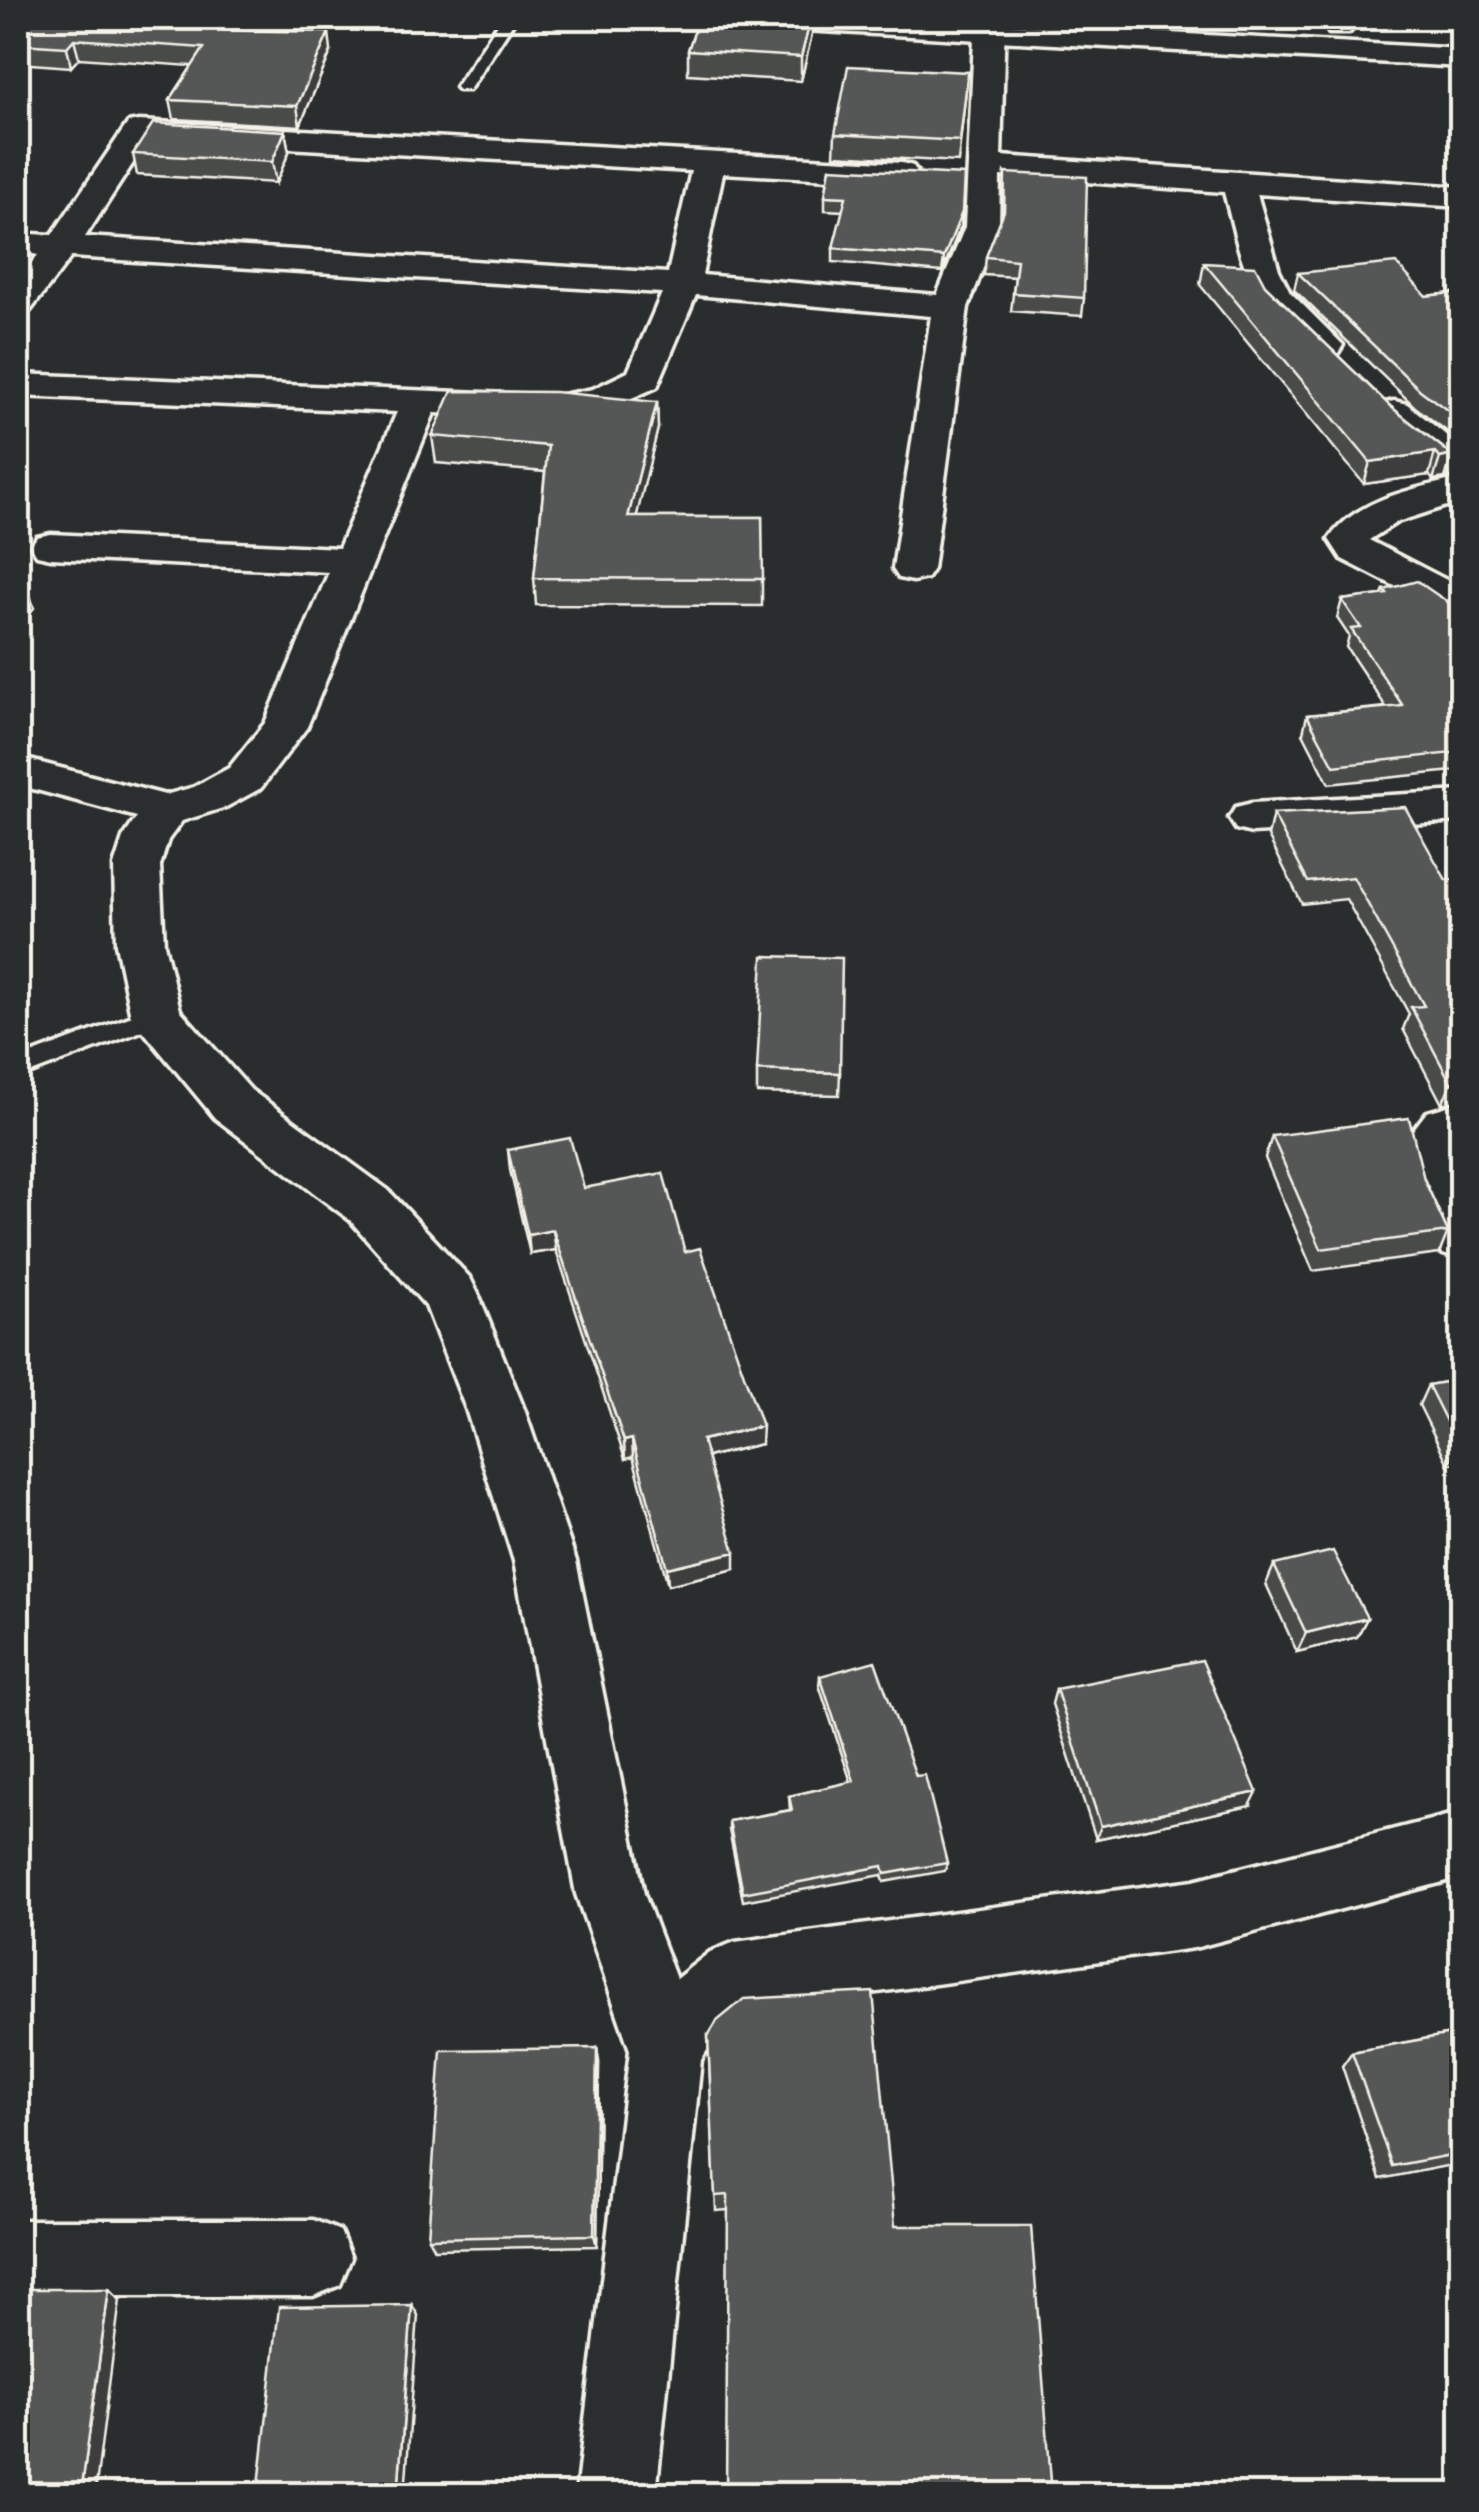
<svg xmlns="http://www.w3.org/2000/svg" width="1479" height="2512" viewBox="0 0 1479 2512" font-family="Caveat,sans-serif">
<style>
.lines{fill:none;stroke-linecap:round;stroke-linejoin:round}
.lane-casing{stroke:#f4f1e8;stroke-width:7}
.street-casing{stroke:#f4f1e8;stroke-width:7}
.secondary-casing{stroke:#f4f1e8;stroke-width:7}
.lane{fill:#2a2d2e;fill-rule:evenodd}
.street{fill:#2a2d2e;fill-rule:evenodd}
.secondary{fill:#2a2d2e;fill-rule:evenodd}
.wall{fill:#494b4a;stroke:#f4f1e8;stroke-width:2.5}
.shaded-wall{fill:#3c3d3c;stroke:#f4f1e8;stroke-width:2.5}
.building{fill:#555756;stroke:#f4f1e8;stroke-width:2.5}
</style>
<rect width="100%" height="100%" fill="#2a2d2e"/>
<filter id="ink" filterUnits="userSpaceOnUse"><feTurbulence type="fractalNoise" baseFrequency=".01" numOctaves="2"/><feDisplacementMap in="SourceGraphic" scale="20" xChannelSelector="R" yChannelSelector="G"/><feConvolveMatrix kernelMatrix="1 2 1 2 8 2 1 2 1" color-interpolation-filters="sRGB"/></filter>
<g filter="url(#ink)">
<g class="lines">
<!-- lane casing -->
<g class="lane-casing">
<path id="lane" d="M 502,18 L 516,18 L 469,90 L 459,90 L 456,87 Z
M 156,1007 L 165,1010 L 168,1016 L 165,1022 L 18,1078 L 18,1059 Z"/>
</g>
<!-- street casing -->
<g class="street-casing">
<path id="street" d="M 975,18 L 1005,18 L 1001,156 L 1462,187 L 1462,207 L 1257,194 L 1279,270 L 1290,292 L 1343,345 L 1338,353 C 1315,358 1307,347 1291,332 C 1242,284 1241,256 1224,192 L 1000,176 L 999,227 L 968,307 L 933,569 L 927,578 L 913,581 L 899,578 L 893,569 L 931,316 L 696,295 L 657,387 C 573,426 523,417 434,413 L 307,727 L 261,788 L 226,807 L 182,821 L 168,840 L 160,866 L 164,944 L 180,1010 L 251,1090 L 388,1190 L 470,1278 L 478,1294 L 524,1409 L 576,1561 L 644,1894 L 676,1979 L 710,1952 L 735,1942 L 1194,1880 L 1462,1812 L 1462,1877 L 1194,1948 L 749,2010 L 715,2037 L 701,2060 L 656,2494 L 576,2494 L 630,2050 L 576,1894 L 514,1561 L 466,1409 L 426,1306 L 350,1220 L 215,1118 L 131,1016 L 116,944 L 114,866 L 123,838 L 137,817 L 18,785 L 18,757 L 165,795 L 194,787 L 229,768 L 265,723 L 329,572 L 51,558 L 37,555 L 31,546 L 37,537 L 51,534 L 339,548 L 397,412 L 18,396 L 18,374 L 557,396 L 593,389 L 628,372 L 662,293 L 71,257 L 30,311 L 18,315 L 18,281 L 38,255 L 19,251 L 18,239 L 31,234 L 52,235 L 128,123 L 139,121 L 902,163 L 913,166 L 918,173 L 913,180 L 902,183 L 723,173 L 702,275 L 937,295 L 965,227 ZM 148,140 L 691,171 L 668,273 L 85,237 Z
M 1323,18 L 1352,18 L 1354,27 L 1349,33 L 1329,33 Z
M 1394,401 L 1407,404 L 1462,448 L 1462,501 L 1397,522 L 1369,540 L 1462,588 L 1462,622 L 1447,619 L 1430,604 L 1342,559 L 1329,539 C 1357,498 1414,489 1460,478 L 1448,475 L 1381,420 L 1375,412 L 1381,404 Z
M 1462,791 L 1462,821 L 1252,833 L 1236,829 L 1229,818 L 1236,807 L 1252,803 Z
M 1462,1102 L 1462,1142 L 1457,1147 L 1462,1168 L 1462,1260 L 1443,1254 C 1424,1219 1411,1181 1404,1142 L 1427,1112 Z
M 18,2220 L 313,2220 L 340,2231 L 351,2258 L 340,2285 L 313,2296 L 18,2296 Z"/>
</g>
<!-- secondary casing -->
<g class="secondary-casing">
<path id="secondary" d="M 736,18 L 898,18 L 1462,49 L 1462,67 L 751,27 L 741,24 Z"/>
</g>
<!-- lane -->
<use href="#lane" class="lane"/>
<!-- street -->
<use href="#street" class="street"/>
<!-- secondary -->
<use href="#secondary" class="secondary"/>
</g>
<!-- wall -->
<path class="wall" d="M 18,18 L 253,18 L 244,30 L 331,51 L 300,126 L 174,119 L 170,100 L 192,66 L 79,58 L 71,67 L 18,63 Z
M 699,18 L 813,18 L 812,34 L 801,81 L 688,74 L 688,50 Z
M 968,72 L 958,162 L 834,155 L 835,134 Z
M 285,131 L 289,152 L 276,183 L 137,175 L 133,154 Z
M 830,168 L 961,226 L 942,272 L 833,262 L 833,248 L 843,211 L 825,210 L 825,196 Z
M 1005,173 L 1084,298 L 1082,316 L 1011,311 L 1015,277 L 984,275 L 986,257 L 1003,214 Z
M 1204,263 L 1265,285 L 1390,406 L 1452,455 L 1445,478 L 1433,480 L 1429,475 L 1364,484 L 1200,285 Z
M 1298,273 L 1426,296 L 1462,292 L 1462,443 L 1415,407 L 1294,290 Z
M 657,402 L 658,428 L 636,517 L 762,517 L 762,606 L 536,605 L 534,578 L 545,472 L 436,463 L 432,436 Z
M 1462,488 L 1462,517 L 1454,508 L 1459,490 Z
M 1384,590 L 1462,606 L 1462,770 L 1329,784 L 1303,733 L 1307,715 L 1386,707 L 1346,647 L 1349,636 L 1337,618 L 1342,600 L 1382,595 Z
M 1273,814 L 1446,880 L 1462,879 L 1462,1100 L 1442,1104 L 1403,1029 L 1409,1014 L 1346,899 L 1302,904 L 1268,836 Z
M 757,1070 L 840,1073 L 839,1095 L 757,1093 Z
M 1272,1136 L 1424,1179 L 1448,1232 L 1439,1254 L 1313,1271 L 1265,1158 Z
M 508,1150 L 584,1188 L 685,1252 L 761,1444 L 707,1457 L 735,1569 L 668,1585 L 633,1457 L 625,1459 L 556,1250 L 530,1254 L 510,1170 Z
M 1462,1379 L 1462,1462 L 1448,1464 L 1419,1405 L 1428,1385 Z
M 1274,1565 L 1367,1618 L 1357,1637 L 1297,1652 L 1266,1584 Z
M 820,1676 L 916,1776 L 947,1863 L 945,1871 L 884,1882 L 882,1875 L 743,1901 L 729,1830 L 729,1821 L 790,1810 L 789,1796 L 851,1782 L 819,1685 Z
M 1056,1689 L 1250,1806 L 1096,1839 L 1052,1704 Z
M 1462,2032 L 1462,2163 L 1380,2179 L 1342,2066 L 1352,2052 Z
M 708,2036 L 895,2226 L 1052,2494 L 728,2210 L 716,2211 Z
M 597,2048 L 599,2062 L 597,2246 L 434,2249 L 428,2238 Z"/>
<!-- shaded-wall -->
<path class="shaded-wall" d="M 236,18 L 253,18 L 230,49 L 226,30 Z
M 811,18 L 813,18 L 812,34 L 801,81 L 801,57 Z
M 329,32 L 331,51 L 300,126 L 297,106 Z
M 74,39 L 79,58 L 71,67 L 67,47 Z
M 285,131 L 289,152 L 276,183 L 272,162 Z
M 962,212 L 961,226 L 942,272 L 944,257 Z
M 657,402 L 658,428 L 630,544 L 628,517 Z
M 1435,452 L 1429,475 L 1364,484 L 1370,462 Z
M 1452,455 L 1445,478 L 1433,480 L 1440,458 Z
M 27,585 L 34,608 L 18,628 L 18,597 Z
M 1462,1080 L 1462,1100 L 1442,1104 L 1451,1083 Z
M 553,1230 L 556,1250 L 530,1254 L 528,1235 Z
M 762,1426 L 761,1444 L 702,1458 L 702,1440 Z
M 632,1439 L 633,1457 L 625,1459 L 624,1441 Z
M 1462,1444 L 1462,1462 L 1448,1464 L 1458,1445 Z
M 735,1552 L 735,1569 L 668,1585 L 667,1568 Z
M 1367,1618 L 1357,1637 L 1297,1652 L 1306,1633 Z
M 1257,1792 L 1250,1806 L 1096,1839 L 1101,1826 Z
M 597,2048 L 599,2062 L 597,2246 L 594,2235 Z
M 109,2289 L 120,2300 L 95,2494 L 81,2494 Z
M 412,2305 L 418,2315 L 405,2494 L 398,2494 Z"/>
<!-- building -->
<path class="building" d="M 18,18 L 236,18 L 226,30 L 329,32 L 297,106 L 170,100 L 204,48 L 74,39 L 67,47 L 18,44 Z
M 699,18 L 811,18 L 801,57 L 688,50 Z
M 848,66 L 968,72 L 960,141 L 835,134 Z
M 153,123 L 285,131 L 272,162 L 133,154 Z
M 830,168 L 964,175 L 962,212 L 944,257 L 833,248 L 846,197 L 825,196 Z
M 1005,173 L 1087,177 L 1084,298 L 1013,293 L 1017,260 L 986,257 L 1004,211 Z
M 1204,263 L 1255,266 L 1265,285 L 1390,406 L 1452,455 L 1440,458 L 1435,452 L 1370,462 Z
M 1396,263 L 1426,296 L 1462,292 L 1462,421 L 1420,390 L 1298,273 Z
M 452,391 L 555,392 L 657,402 L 628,517 L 762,517 L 763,579 L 534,578 L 548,446 L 432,436 Z
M 1417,581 L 1452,605 L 1462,606 L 1462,752 L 1334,766 L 1307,715 L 1403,706 L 1351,629 L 1361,628 L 1342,600 L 1387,594 L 1384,590 Z
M 18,583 L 27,585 L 18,597 Z
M 1405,807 L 1446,880 L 1462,879 L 1462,1080 L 1451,1083 L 1411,1007 L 1424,1006 L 1353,877 L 1308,882 L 1273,814 Z
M 763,956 L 842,958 L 840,1073 L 757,1070 Z
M 1409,1118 L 1424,1179 L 1448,1232 L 1321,1249 L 1272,1136 Z
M 570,1138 L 584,1188 L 663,1173 L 685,1252 L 700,1248 L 762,1426 L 702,1440 L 735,1552 L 667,1568 L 632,1439 L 624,1441 L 553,1230 L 528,1235 L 508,1150 Z
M 1462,1379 L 1462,1444 L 1458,1445 L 1428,1385 Z
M 1333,1551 L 1367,1618 L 1306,1633 L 1274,1565 Z
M 1202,1660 L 1257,1792 L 1101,1826 L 1056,1689 Z
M 875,1661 L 916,1776 L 925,1775 L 947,1863 L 885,1874 L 883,1866 L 743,1893 L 729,1821 L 792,1810 L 789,1796 L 854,1781 L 820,1676 Z
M 873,1992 L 895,2226 L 1031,2226 L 1052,2494 L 726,2494 L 728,2195 L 715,2196 L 708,2036 L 717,2021 L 744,1999 Z
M 1462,2032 L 1462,2153 L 1392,2166 L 1352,2052 Z
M 597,2048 L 594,2235 L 428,2238 L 441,2050 Z
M 18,2289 L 109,2289 L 81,2494 L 18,2494 Z
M 412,2305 L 398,2494 L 258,2494 L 279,2307 Z"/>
</g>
<!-- margin -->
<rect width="1479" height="2512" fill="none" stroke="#2a2d2e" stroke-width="60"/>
<rect x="30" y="30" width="1419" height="2452" fill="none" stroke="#f4f1e8" stroke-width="4" filter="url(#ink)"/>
</svg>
